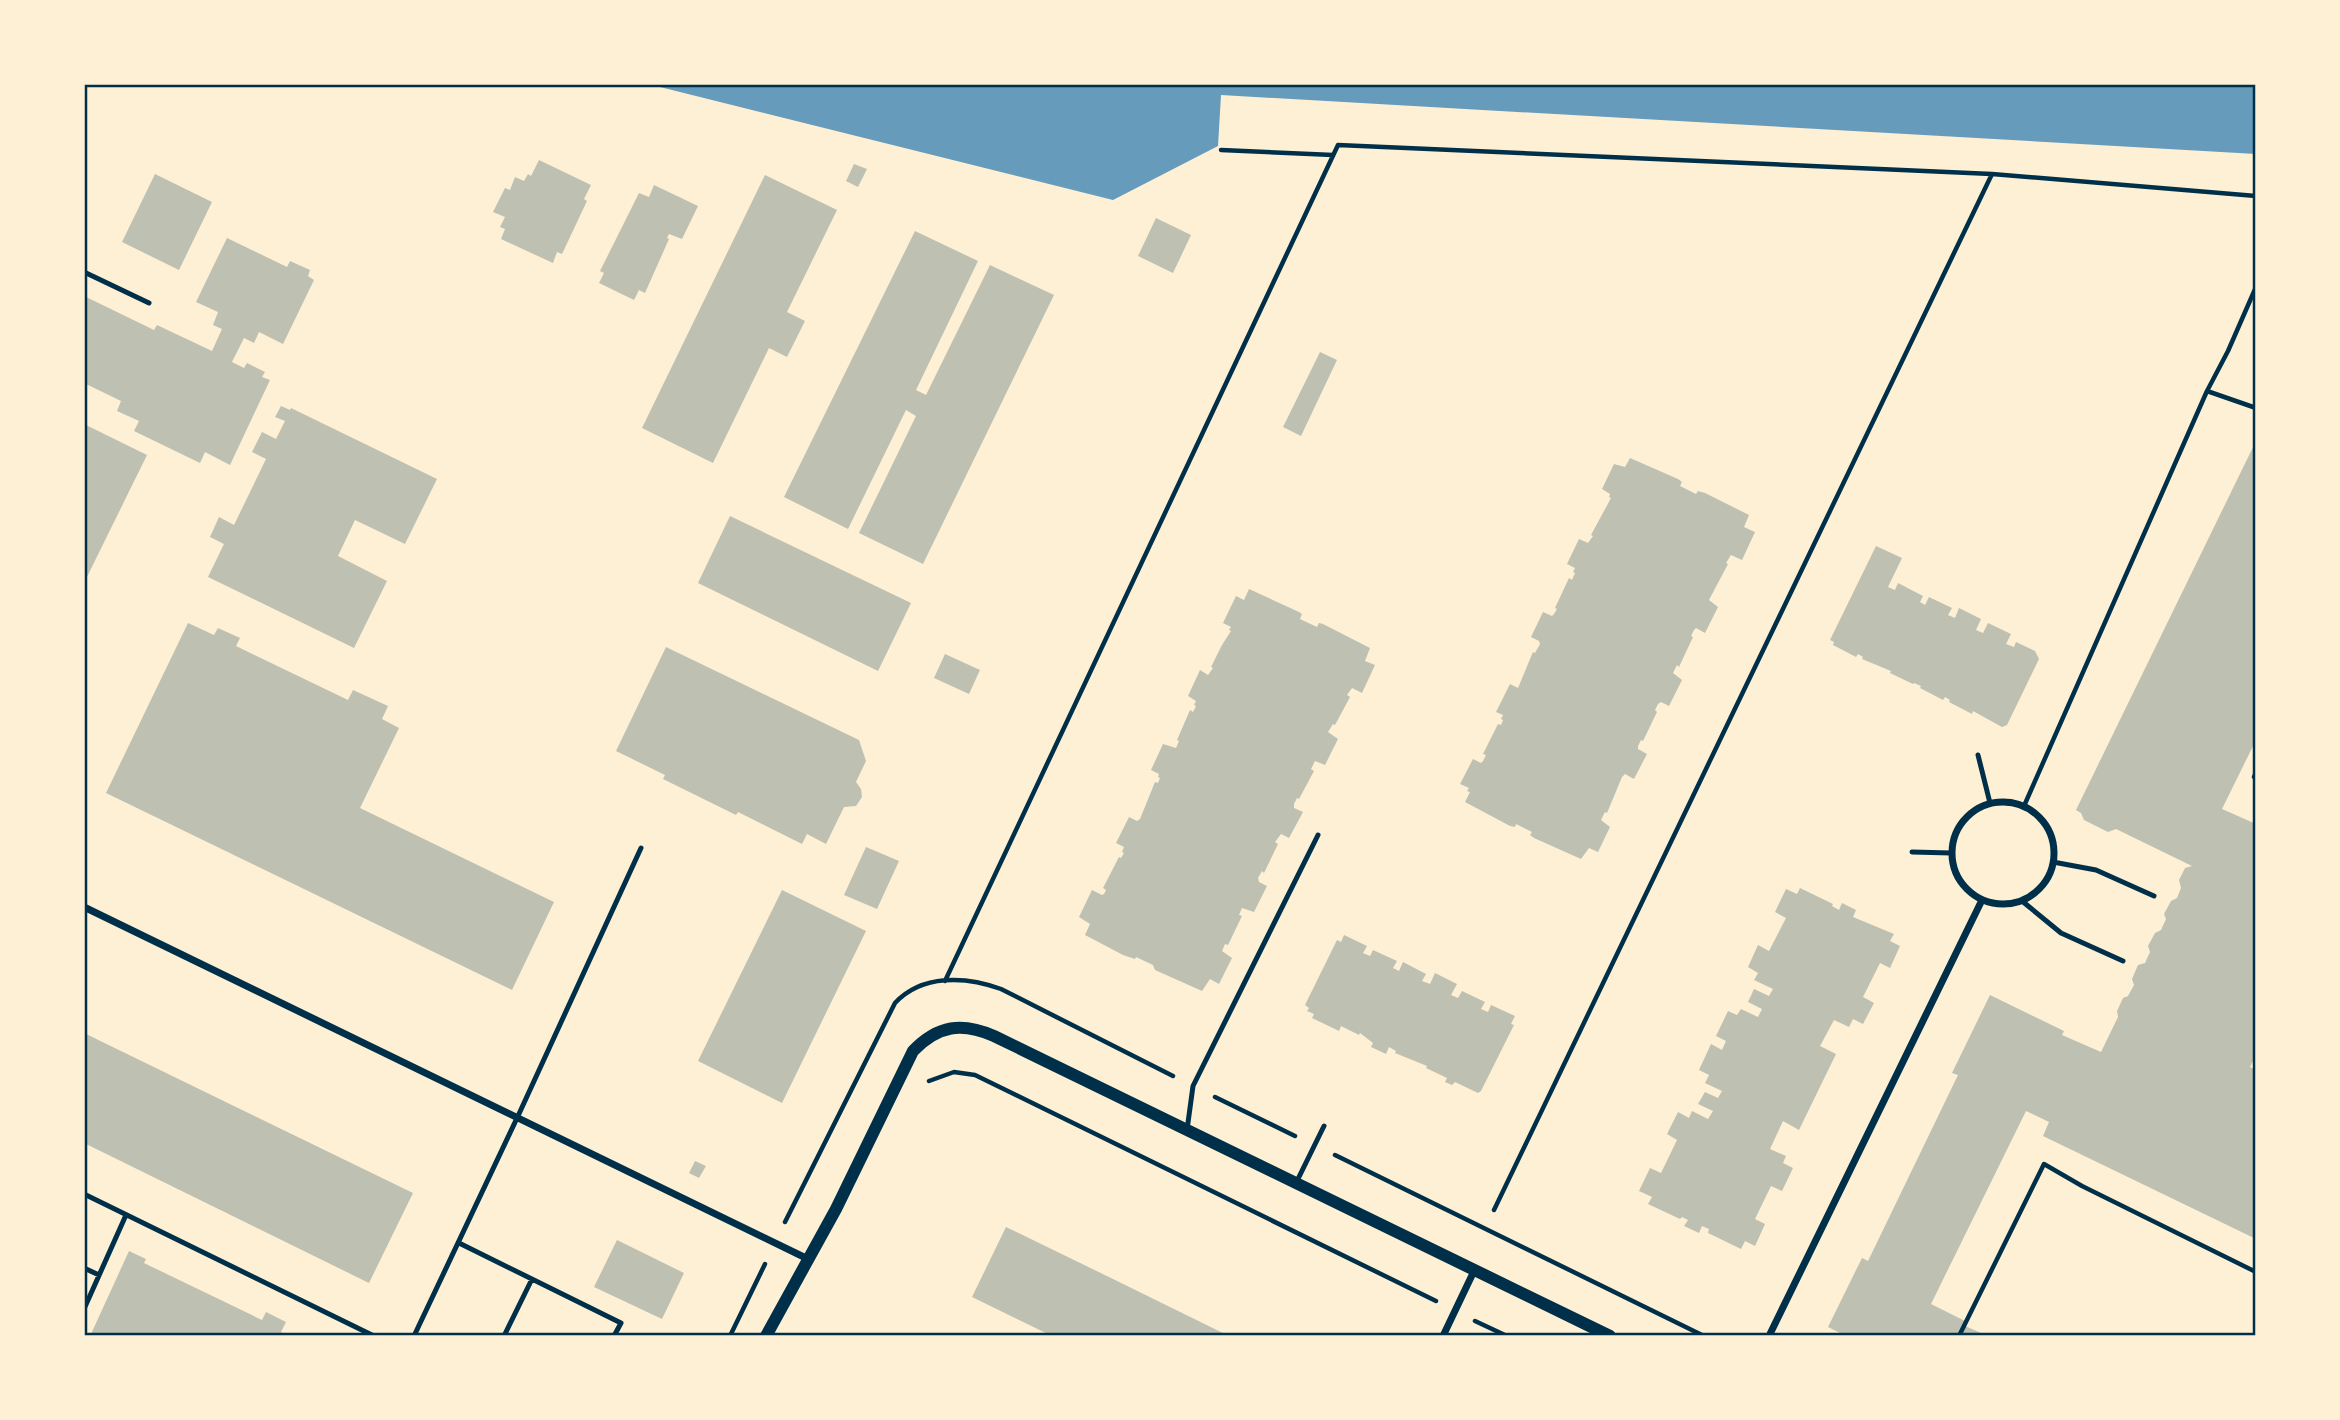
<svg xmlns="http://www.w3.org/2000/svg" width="2340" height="1420" viewBox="0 0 2340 1420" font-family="'Noto Serif',serif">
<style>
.water{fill:#669bbc}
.building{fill:#bec0b2}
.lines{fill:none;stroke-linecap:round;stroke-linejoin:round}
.path{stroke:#003049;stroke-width:4.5}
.service{stroke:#003049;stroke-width:5}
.minor{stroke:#003049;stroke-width:7}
.tertiary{stroke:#003049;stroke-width:12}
.neatline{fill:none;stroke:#003049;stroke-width:2.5}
</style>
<rect width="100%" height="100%" fill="#fdf0d5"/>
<!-- water -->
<path class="water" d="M 648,84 L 2256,84 L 2256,154 L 1221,95 L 1218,146 L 1113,200 Z"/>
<!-- building -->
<path class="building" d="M 539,160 L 591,185 L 584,199 L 587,201 L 562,254 L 557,252 L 553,263 L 501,239 L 505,229 L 500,227 L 505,217 L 493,212 L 505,188 L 510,190 L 515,177 L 524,181 L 528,174 L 531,176 Z
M 854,164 L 867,169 L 858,187 L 846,181 Z
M 155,174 L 212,202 L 179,270 L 122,242 Z
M 765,175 L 837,210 L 787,312 L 805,321 L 787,357 L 769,348 L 713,463 L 642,428 Z
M 654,185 L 698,206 L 682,239 L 669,234 L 667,238 L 669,239 L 645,293 L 639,290 L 634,300 L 599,283 L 604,273 L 600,271 L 639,193 L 649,197 Z
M 1156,218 L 1191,235 L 1173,273 L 1138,256 Z
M 915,231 L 978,261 L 916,390 L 926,395 L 990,265 L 1054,295 L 923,564 L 859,533 L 916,416 L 906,410 L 848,529 L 784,497 Z
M 227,238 L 287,267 L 290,261 L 310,270 L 308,276 L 314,280 L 283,344 L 259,332 L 254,343 L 244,338 L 232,362 L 244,368 L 247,363 L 265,372 L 262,377 L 270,380 L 230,465 L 205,452 L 200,463 L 134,431 L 139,421 L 117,411 L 121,401 L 84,383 L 84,296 L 154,330 L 157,325 L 212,351 L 222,329 L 213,325 L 218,312 L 196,302 Z
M 1320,352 L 1337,360 L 1301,436 L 1283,427 Z
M 281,406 L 290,410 L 291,408 L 437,479 L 405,544 L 355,520 L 338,556 L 387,581 L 354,648 L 208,577 L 224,544 L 210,537 L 219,517 L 234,525 L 266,459 L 252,452 L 262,432 L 276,439 L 285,421 L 275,417 Z
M 84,424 L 147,455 L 84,583 Z
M 2256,441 L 2256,740 L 2222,809 L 2256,824 L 2256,1055 L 2250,1067 L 2256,1070 L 2256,1239 L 2043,1136 L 2049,1122 L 2026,1111 L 1931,1304 L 1967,1322 L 1965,1326 L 1988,1336 L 1846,1336 L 1828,1327 L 1862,1258 L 1868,1261 L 1958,1075 L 1952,1073 L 1990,995 L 2064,1031 L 2062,1035 L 2101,1052 L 2118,1017 L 2117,1011 L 2123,998 L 2128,996 L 2134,985 L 2132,979 L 2138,965 L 2145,963 L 2150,952 L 2148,946 L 2155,933 L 2161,930 L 2166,919 L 2164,914 L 2171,901 L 2177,898 L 2181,888 L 2179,880 L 2185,868 L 2192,866 L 2116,829 L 2108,832 L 2084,820 L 2081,813 L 2076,810 Z
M 1630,458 L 1678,479 L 1682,482 L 1680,486 L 1696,494 L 1698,491 L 1705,493 L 1749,515 L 1744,527 L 1755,532 L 1742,560 L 1731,555 L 1726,563 L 1728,564 L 1709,600 L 1718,607 L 1705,633 L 1696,628 L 1694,630 L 1691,636 L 1693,637 L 1679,667 L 1677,665 L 1673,673 L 1682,680 L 1669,706 L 1661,702 L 1658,704 L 1655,710 L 1657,712 L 1643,741 L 1641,740 L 1638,746 L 1638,749 L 1647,754 L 1634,779 L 1625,774 L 1622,777 L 1607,813 L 1605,812 L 1601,820 L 1610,827 L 1598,852 L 1589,848 L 1581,859 L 1534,838 L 1530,835 L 1532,832 L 1516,824 L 1515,827 L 1510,826 L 1465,802 L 1470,792 L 1467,791 L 1469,788 L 1460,784 L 1473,759 L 1481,763 L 1483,761 L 1486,755 L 1483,754 L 1498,724 L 1501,725 L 1503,720 L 1501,719 L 1503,715 L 1496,712 L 1510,684 L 1518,688 L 1533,652 L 1535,653 L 1540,644 L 1539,641 L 1531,637 L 1543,612 L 1552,616 L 1554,614 L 1557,609 L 1555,608 L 1569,578 L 1572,580 L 1575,573 L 1573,572 L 1575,568 L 1567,564 L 1579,539 L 1588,543 L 1593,536 L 1591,535 L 1611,498 L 1609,497 L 1610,494 L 1602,489 L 1614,464 L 1625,467 Z
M 730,516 L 911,603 L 878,671 L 698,583 Z
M 1876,546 L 1902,558 L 1888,587 L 1895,590 L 1898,583 L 1923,596 L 1920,602 L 1925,605 L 1929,597 L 1952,608 L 1948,615 L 1955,618 L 1959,608 L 1981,619 L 1976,630 L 1983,633 L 1988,623 L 2011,634 L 2006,644 L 2014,647 L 2016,642 L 2035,651 L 2039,659 L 2007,725 L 2002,727 L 1973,711 L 1972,714 L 1949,702 L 1950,700 L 1945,697 L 1943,700 L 1920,688 L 1921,686 L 1914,683 L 1913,684 L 1890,673 L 1891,671 L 1862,659 L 1863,657 L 1858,654 L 1856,657 L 1833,645 L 1834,642 L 1830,640 Z
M 1249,589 L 1299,612 L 1302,614 L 1300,619 L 1317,627 L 1319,623 L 1323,624 L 1370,648 L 1365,661 L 1375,665 L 1362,693 L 1352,688 L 1347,695 L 1350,697 L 1335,725 L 1333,724 L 1328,732 L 1338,739 L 1325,765 L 1315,761 L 1311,769 L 1314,771 L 1299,799 L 1297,798 L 1294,804 L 1294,808 L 1303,812 L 1289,838 L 1281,834 L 1275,842 L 1278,844 L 1264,873 L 1262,871 L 1258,878 L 1259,882 L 1267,886 L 1254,912 L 1242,908 L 1239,915 L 1242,916 L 1228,945 L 1225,944 L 1222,951 L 1232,958 L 1219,984 L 1210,979 L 1202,991 L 1155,970 L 1153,965 L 1136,957 L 1135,959 L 1123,955 L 1085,935 L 1090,924 L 1079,917 L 1092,890 L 1102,895 L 1104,894 L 1106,890 L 1103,888 L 1119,857 L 1121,858 L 1124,853 L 1122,852 L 1124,847 L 1116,843 L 1129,817 L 1137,821 L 1140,819 L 1155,782 L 1158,783 L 1160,778 L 1158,777 L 1159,774 L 1151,770 L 1163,744 L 1176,748 L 1179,741 L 1177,740 L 1190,710 L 1193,712 L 1196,706 L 1194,705 L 1196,701 L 1188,696 L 1200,670 L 1208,675 L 1213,668 L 1211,667 L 1222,645 L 1231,631 L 1229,630 L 1231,627 L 1223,623 L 1236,596 L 1244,600 Z
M 188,623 L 214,635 L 218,628 L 240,638 L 236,646 L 348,700 L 353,690 L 388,706 L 382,719 L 399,728 L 360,808 L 554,902 L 512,990 L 106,793 Z
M 666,647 L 859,740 L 866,761 L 856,782 L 861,789 L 862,797 L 856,806 L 844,807 L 826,844 L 807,834 L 802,844 L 738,812 L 736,815 L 663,779 L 665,775 L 616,751 Z
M 945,654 L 980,670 L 969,694 L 934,678 Z
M 866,847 L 899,861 L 877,909 L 844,895 Z
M 1800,888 L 1833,904 L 1832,906 L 1839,910 L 1842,903 L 1856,910 L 1853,917 L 1894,934 L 1890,941 L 1900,946 L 1890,968 L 1880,963 L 1863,997 L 1874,1003 L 1863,1024 L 1853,1019 L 1849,1027 L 1834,1020 L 1820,1046 L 1836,1054 L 1799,1130 L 1783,1121 L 1770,1149 L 1786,1156 L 1783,1163 L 1793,1168 L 1782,1191 L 1771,1186 L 1755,1219 L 1765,1224 L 1755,1246 L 1745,1241 L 1741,1249 L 1708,1233 L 1709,1229 L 1702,1226 L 1699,1233 L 1684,1226 L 1688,1220 L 1682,1217 L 1680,1219 L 1648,1204 L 1652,1197 L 1639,1191 L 1650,1168 L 1661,1173 L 1677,1140 L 1667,1134 L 1678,1112 L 1689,1118 L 1692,1111 L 1708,1119 L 1713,1111 L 1698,1104 L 1705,1092 L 1718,1098 L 1722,1091 L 1705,1083 L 1709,1075 L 1699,1070 L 1711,1044 L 1722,1050 L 1726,1041 L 1716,1036 L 1728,1011 L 1737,1015 L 1741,1009 L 1758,1017 L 1762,1009 L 1748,1002 L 1754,989 L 1769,996 L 1773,989 L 1754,980 L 1758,973 L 1748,967 L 1758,945 L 1769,951 L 1786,918 L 1775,912 L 1786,889 L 1797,894 Z
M 782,890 L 866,931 L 782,1103 L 698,1061 Z
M 1344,935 L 1367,946 L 1363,953 L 1370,956 L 1373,950 L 1397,961 L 1393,968 L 1399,971 L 1403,962 L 1426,974 L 1422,981 L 1430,984 L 1435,973 L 1457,984 L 1451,995 L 1458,998 L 1462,991 L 1485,1002 L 1481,1009 L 1488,1012 L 1491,1005 L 1515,1016 L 1511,1024 L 1514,1025 L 1481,1091 L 1478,1093 L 1455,1082 L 1452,1085 L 1445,1082 L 1447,1078 L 1426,1068 L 1427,1066 L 1395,1053 L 1396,1051 L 1389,1047 L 1386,1054 L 1371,1047 L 1373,1043 L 1360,1033 L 1359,1035 L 1341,1026 L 1339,1031 L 1312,1018 L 1314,1014 L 1307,1011 L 1309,1008 L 1305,1005 L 1337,940 L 1341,942 Z
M 84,1033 L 413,1193 L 369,1283 L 84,1143 Z
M 695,1161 L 706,1166 L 699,1178 L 689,1173 Z
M 1006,1227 L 1111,1278 L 1229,1336 L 1052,1336 L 972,1297 Z
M 617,1240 L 684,1273 L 662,1319 L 594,1287 Z
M 129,1251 L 146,1259 L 144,1263 L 262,1320 L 266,1312 L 286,1322 L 281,1332 L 288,1336 L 92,1336 L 91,1334 Z"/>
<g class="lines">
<!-- path -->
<path class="path" d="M 1221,150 L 1333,155
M 2207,391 L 2256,408
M 2256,772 L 2254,777 L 2256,779
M 2024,806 L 2207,391 L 2228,351 L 2256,287
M 945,981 L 1338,145 L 1992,174 L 2256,196
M 929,1081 L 954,1072 L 975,1075 L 1436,1301
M 1215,1097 L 1295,1136
M 1335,1155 L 1704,1336
M 1494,1210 L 1992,174
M 785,1222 L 895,1003 C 922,974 966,976 1001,989 L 1173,1076
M 1475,1321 L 1507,1336
M 730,1336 L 765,1264
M 1959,1336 L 2044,1164 L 2082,1186 L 2256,1272"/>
<!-- service -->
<path class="service" d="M 84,272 L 149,303
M 1978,755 L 1990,803
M 1912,852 L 1951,853
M 2053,862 L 2096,870 L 2154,896
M 2022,901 L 2061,933 L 2123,961
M 1187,1130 L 1193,1086 L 1318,835
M 1296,1183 L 1324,1126
M 84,1194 L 374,1336
M 459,1243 L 621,1323 L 614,1336
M 84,1268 L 99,1275
M 84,1309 L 126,1215
M 414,1336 L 518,1116 L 641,848
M 504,1336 L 532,1279"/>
<!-- minor -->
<path class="minor" d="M1952 853a51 51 0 1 1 102 0a51 51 0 1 1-102 0Z
M 84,907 L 808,1259
M 1443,1336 L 1474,1271
M 1769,1336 L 1982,900"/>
<!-- tertiary -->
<path class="tertiary" d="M 766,1336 L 836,1209 L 913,1051 C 938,1025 962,1022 994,1036 L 1610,1336"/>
</g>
<!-- border -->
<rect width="2340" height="1420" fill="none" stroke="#fdf0d5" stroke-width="172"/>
<rect x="86" y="86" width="2168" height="1248" class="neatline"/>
</svg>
